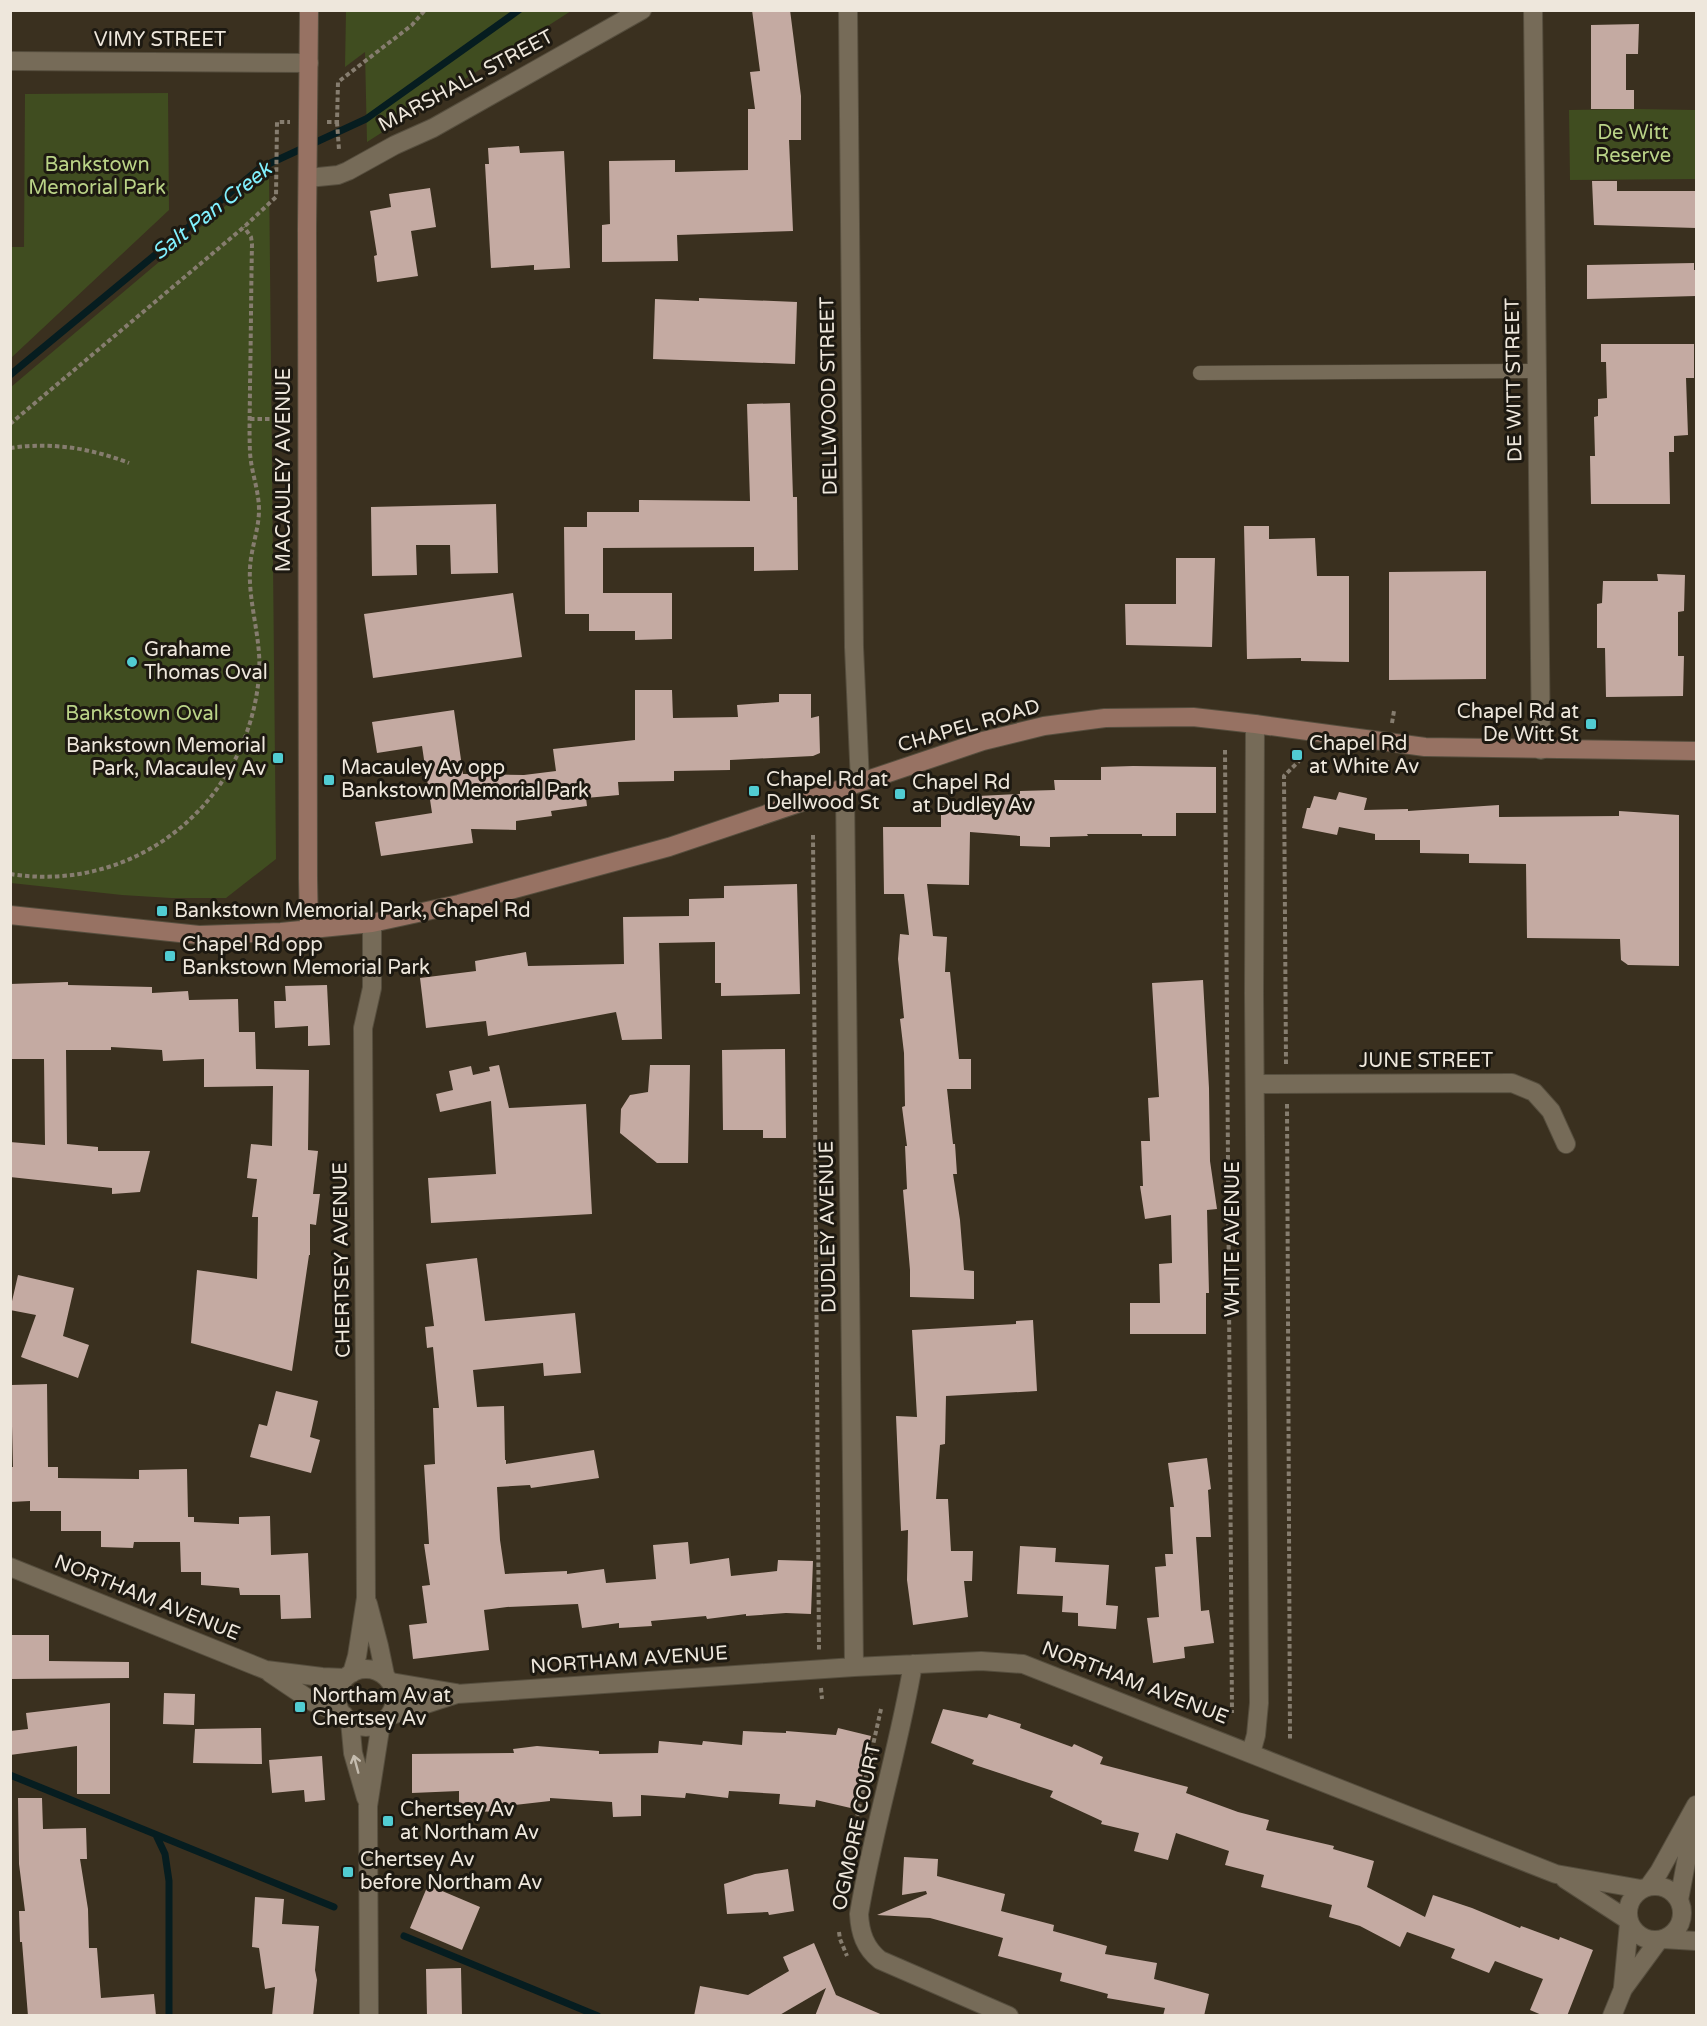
<svg xmlns="http://www.w3.org/2000/svg" width="1707" height="2026" viewBox="0 0 1707 2026" font-family="'Varela Round',sans-serif">
<style>
.green{fill:#404d20}
.lines{fill:none;stroke-linecap:round;stroke-linejoin:round}
.stream{stroke:#061d20;stroke-width:7}
.building{fill:#c4aaa2}
.lane-casing{stroke:#564e3e;stroke-width:15}
.street-casing{stroke:#564e3e;stroke-width:20}
.secondary-casing{stroke:#564e3e;stroke-width:20}
.path{stroke:#867d6f;stroke-width:4;stroke-dasharray:4.5 3;stroke-linecap:butt}
.lane{stroke:#766b58;stroke-width:14}
.street{stroke:#766b58;stroke-width:18}
.secondary{stroke:#977263;stroke-width:18}
.oneway{stroke:#c4bcae}
.poi-dot{fill:#51ccd2;stroke:#1d1911;stroke-width:2}
.labels{text-anchor:middle;dominant-baseline:central;stroke-width:6;stroke-linejoin:round;paint-order:stroke}
.street-label{font-size:20px;fill:#eee7dc;stroke:#1d1911}
.park-label{font-size:20px;fill:#bad387;stroke:#1d1911}
.poi-label{font-size:20px;fill:#eee7dc;stroke:#1d1911;text-anchor:start}
.water-label{font-size:21px;font-style:italic;fill:#81f1ff;stroke:#1d1911}
</style>
<rect width="100%" height="100%" fill="#3a301f"/>
<!-- green -->
<path class="green" d="M 346,11 L 346,10 L 571,11 L 367,142 L 365,52 L 345,67 Z
M 168,93 L 169,210 L 11,358 L 11,247 L 24,247 L 25,94 Z
M 1634,109 L 1696,110 L 1696,179 L 1570,180 L 1569,110 Z
M 269,169 L 276,859 L 226,898 L 171,898 L 122,895 L 11,883 L 11,387 Z"/>
<g class="lines">
<!-- stream -->
<path class="stream" d="M 10,375 L 260,168 L 366,119 L 519,10
M 10,1775 L 334,1907
M 156,1835 L 165,1854 L 169,1881 L 169,2016
M 404,1936 L 598,2016"/>
</g>
<!-- building -->
<path class="building" d="M 752,10 L 790,10 L 801,96 L 801,140 L 789,140 L 793,231 L 677,235 L 678,261 L 602,262 L 602,225 L 610,224 L 609,161 L 675,160 L 675,172 L 748,170 L 748,109 L 755,109 L 750,72 L 760,71 Z
M 1639,24 L 1638,54 L 1626,54 L 1626,90 L 1634,90 L 1634,109 L 1591,109 L 1591,25 Z
M 519,146 L 520,153 L 564,151 L 570,268 L 534,270 L 534,265 L 491,268 L 485,164 L 489,164 L 488,148 Z
M 1592,181 L 1617,181 L 1617,191 L 1696,191 L 1696,228 L 1594,225 Z
M 430,188 L 436,227 L 411,231 L 418,276 L 377,282 L 374,256 L 377,255 L 370,211 L 391,207 L 389,194 Z
M 1694,263 L 1694,270 L 1696,270 L 1696,296 L 1587,299 L 1587,265 Z
M 699,298 L 797,302 L 795,364 L 653,359 L 655,299 L 699,301 Z
M 1601,344 L 1694,344 L 1694,378 L 1686,378 L 1688,435 L 1674,436 L 1674,452 L 1669,452 L 1670,504 L 1591,504 L 1590,456 L 1595,456 L 1594,417 L 1598,416 L 1598,399 L 1607,398 L 1606,362 L 1601,362 Z
M 790,403 L 793,497 L 797,497 L 798,570 L 754,571 L 754,547 L 603,548 L 603,593 L 672,593 L 672,639 L 635,640 L 635,631 L 589,631 L 589,614 L 565,614 L 564,527 L 587,527 L 587,512 L 639,512 L 639,500 L 750,501 L 747,404 Z
M 496,504 L 498,573 L 451,574 L 450,545 L 416,545 L 417,575 L 372,576 L 371,507 Z
M 1244,526 L 1269,526 L 1269,539 L 1315,538 L 1317,576 L 1349,576 L 1349,662 L 1301,661 L 1301,658 L 1247,659 Z
M 1176,558 L 1215,558 L 1212,647 L 1126,645 L 1125,604 L 1176,604 Z
M 1486,571 L 1486,679 L 1389,680 L 1389,572 Z
M 1657,574 L 1685,575 L 1684,611 L 1678,612 L 1678,656 L 1684,656 L 1683,696 L 1606,697 L 1605,648 L 1597,648 L 1597,604 L 1602,603 L 1603,581 L 1658,581 Z
M 513,593 L 522,657 L 373,678 L 364,614 Z
M 635,690 L 672,690 L 673,718 L 738,717 L 737,705 L 779,702 L 779,694 L 811,694 L 811,718 L 819,716 L 820,753 L 813,756 L 730,760 L 730,770 L 674,771 L 674,781 L 618,782 L 619,795 L 586,798 L 587,806 L 551,811 L 552,816 L 516,821 L 516,830 L 471,829 L 473,843 L 381,856 L 375,822 L 432,813 L 422,746 L 377,753 L 372,722 L 454,710 L 463,774 L 524,775 L 556,771 L 553,749 L 635,740 Z
M 1133,766 L 1216,767 L 1216,813 L 1176,813 L 1176,836 L 1142,836 L 1142,834 L 1087,834 L 1088,836 L 1050,837 L 1050,847 L 1020,846 L 1020,836 L 970,832 L 969,885 L 927,884 L 933,936 L 947,937 L 945,972 L 950,972 L 959,1059 L 971,1059 L 971,1089 L 947,1089 L 953,1144 L 955,1144 L 957,1174 L 953,1174 L 960,1220 L 964,1270 L 974,1271 L 974,1299 L 910,1297 L 910,1270 L 903,1190 L 907,1189 L 905,1146 L 907,1146 L 902,1107 L 905,1106 L 904,1053 L 900,1019 L 904,1018 L 898,959 L 900,934 L 909,935 L 904,894 L 884,894 L 883,827 L 941,827 L 941,806 L 978,807 L 978,796 L 1020,794 L 1020,791 L 1055,790 L 1054,780 L 1101,780 L 1101,767 Z
M 1339,792 L 1367,798 L 1364,810 L 1408,809 L 1408,811 L 1499,805 L 1499,817 L 1619,816 L 1619,811 L 1679,815 L 1679,966 L 1628,965 L 1621,960 L 1620,939 L 1527,938 L 1526,864 L 1469,863 L 1469,854 L 1420,853 L 1420,840 L 1375,840 L 1375,834 L 1339,827 L 1337,835 L 1302,828 L 1307,808 L 1310,808 L 1314,796 L 1336,800 Z
M 797,884 L 800,994 L 721,996 L 721,983 L 715,983 L 715,942 L 659,943 L 662,1039 L 622,1040 L 616,1012 L 488,1036 L 486,1021 L 426,1028 L 420,978 L 476,971 L 475,961 L 526,952 L 528,966 L 624,964 L 623,917 L 689,916 L 689,899 L 724,898 L 724,886 Z
M 1203,980 L 1209,1088 L 1210,1161 L 1217,1209 L 1207,1210 L 1209,1293 L 1206,1293 L 1206,1334 L 1130,1334 L 1130,1303 L 1160,1303 L 1159,1264 L 1172,1263 L 1171,1215 L 1145,1219 L 1140,1186 L 1143,1186 L 1141,1141 L 1150,1141 L 1148,1098 L 1159,1097 L 1152,983 Z
M 68,982 L 68,985 L 152,987 L 152,993 L 188,991 L 189,1000 L 238,999 L 239,1032 L 255,1032 L 256,1069 L 309,1070 L 308,1150 L 318,1151 L 313,1194 L 320,1194 L 316,1225 L 310,1224 L 310,1255 L 309,1255 L 292,1371 L 191,1343 L 197,1270 L 257,1279 L 258,1217 L 252,1217 L 257,1179 L 247,1178 L 251,1144 L 272,1146 L 273,1086 L 204,1087 L 204,1059 L 163,1061 L 162,1050 L 111,1047 L 111,1050 L 66,1050 L 67,1144 L 98,1147 L 98,1151 L 150,1151 L 140,1192 L 112,1194 L 112,1188 L 10,1177 L 10,1142 L 45,1145 L 44,1059 L 10,1059 L 10,984 Z
M 327,985 L 330,1045 L 308,1046 L 308,1026 L 275,1028 L 274,1001 L 286,1001 L 285,986 Z
M 785,1049 L 786,1138 L 763,1138 L 763,1130 L 723,1130 L 722,1050 Z
M 499,1065 L 509,1108 L 586,1104 L 592,1214 L 431,1223 L 428,1178 L 496,1174 L 491,1101 L 440,1112 L 436,1094 L 453,1090 L 449,1071 L 471,1066 L 473,1075 L 490,1071 L 489,1067 Z
M 650,1065 L 690,1065 L 688,1163 L 657,1163 L 620,1133 L 621,1109 L 630,1095 L 648,1092 Z
M 477,1258 L 485,1321 L 575,1313 L 581,1373 L 544,1376 L 543,1363 L 473,1370 L 477,1407 L 504,1406 L 505,1460 L 506,1460 L 506,1464 L 594,1450 L 599,1478 L 531,1488 L 530,1485 L 497,1487 L 500,1540 L 505,1574 L 567,1571 L 567,1574 L 604,1569 L 606,1583 L 656,1579 L 653,1545 L 688,1542 L 690,1564 L 729,1558 L 731,1576 L 777,1571 L 778,1560 L 813,1561 L 811,1614 L 786,1613 L 746,1616 L 746,1614 L 707,1619 L 706,1616 L 651,1621 L 652,1626 L 619,1628 L 619,1623 L 582,1628 L 578,1604 L 507,1607 L 484,1610 L 489,1650 L 413,1659 L 409,1625 L 427,1623 L 422,1586 L 430,1585 L 424,1544 L 429,1544 L 424,1465 L 435,1464 L 433,1408 L 439,1408 L 433,1347 L 427,1348 L 425,1327 L 434,1326 L 426,1264 Z
M 18,1275 L 74,1288 L 63,1336 L 89,1345 L 78,1378 L 21,1357 L 36,1315 L 10,1310 Z
M 1033,1320 L 1037,1391 L 946,1396 L 945,1444 L 940,1445 L 936,1499 L 948,1499 L 951,1551 L 973,1551 L 972,1581 L 964,1581 L 968,1617 L 913,1625 L 907,1580 L 908,1530 L 901,1531 L 896,1416 L 917,1417 L 912,1330 L 1016,1324 L 1016,1321 Z
M 47,1384 L 48,1467 L 58,1467 L 58,1478 L 139,1479 L 139,1470 L 187,1469 L 188,1517 L 194,1517 L 194,1522 L 239,1524 L 239,1517 L 270,1516 L 271,1555 L 308,1553 L 311,1618 L 281,1619 L 280,1595 L 240,1595 L 239,1588 L 201,1585 L 201,1572 L 181,1572 L 180,1542 L 134,1542 L 133,1548 L 101,1547 L 101,1531 L 61,1531 L 61,1511 L 30,1511 L 30,1501 L 10,1502 L 10,1467 L 13,1467 L 11,1385 Z
M 276,1391 L 318,1401 L 310,1437 L 320,1440 L 311,1473 L 250,1457 L 259,1424 L 267,1426 Z
M 1207,1458 L 1211,1489 L 1208,1490 L 1211,1537 L 1196,1537 L 1201,1611 L 1209,1610 L 1214,1643 L 1184,1647 L 1185,1658 L 1153,1663 L 1147,1618 L 1159,1617 L 1155,1567 L 1166,1566 L 1165,1554 L 1173,1554 L 1170,1507 L 1174,1507 L 1168,1463 Z
M 1020,1546 L 1056,1548 L 1055,1562 L 1109,1565 L 1106,1605 L 1118,1606 L 1116,1629 L 1078,1626 L 1078,1613 L 1062,1612 L 1063,1596 L 1017,1594 Z
M 10,1635 L 49,1635 L 49,1661 L 129,1662 L 129,1678 L 10,1679 Z
M 164,1693 L 195,1694 L 194,1725 L 163,1724 Z
M 110,1703 L 110,1794 L 77,1794 L 77,1746 L 10,1755 L 10,1731 L 28,1729 L 26,1713 Z
M 943,1709 L 987,1718 L 989,1714 L 1021,1724 L 1020,1728 L 1072,1747 L 1074,1744 L 1103,1757 L 1100,1764 L 1188,1787 L 1186,1793 L 1238,1812 L 1269,1820 L 1266,1830 L 1334,1846 L 1333,1849 L 1374,1861 L 1367,1887 L 1425,1917 L 1433,1895 L 1472,1908 L 1520,1928 L 1521,1926 L 1559,1940 L 1560,1937 L 1593,1950 L 1567,2016 L 1544,2016 L 1530,2010 L 1543,1979 L 1495,1961 L 1489,1973 L 1451,1958 L 1455,1949 L 1407,1932 L 1400,1947 L 1360,1926 L 1329,1917 L 1332,1905 L 1261,1887 L 1264,1875 L 1225,1865 L 1229,1851 L 1176,1833 L 1168,1860 L 1134,1851 L 1139,1833 L 1101,1824 L 1102,1821 L 1050,1797 L 1053,1791 L 972,1764 L 974,1760 L 931,1743 Z
M 261,1728 L 262,1764 L 193,1763 L 195,1729 Z
M 838,1728 L 871,1736 L 855,1809 L 816,1800 L 815,1807 L 779,1804 L 780,1794 L 729,1791 L 728,1798 L 686,1793 L 685,1798 L 641,1795 L 641,1816 L 613,1817 L 612,1802 L 550,1798 L 550,1801 L 506,1806 L 505,1812 L 459,1811 L 459,1791 L 412,1793 L 412,1754 L 514,1753 L 513,1749 L 537,1746 L 599,1751 L 599,1754 L 658,1753 L 659,1741 L 702,1745 L 703,1741 L 742,1745 L 743,1731 L 786,1733 L 786,1731 L 836,1735 Z
M 322,1756 L 325,1800 L 305,1802 L 304,1790 L 272,1793 L 269,1760 Z
M 18,1798 L 42,1798 L 43,1829 L 86,1828 L 87,1859 L 80,1859 L 88,1909 L 89,1948 L 97,1948 L 101,1998 L 154,1994 L 156,2016 L 28,2016 L 22,1942 L 20,1942 L 19,1911 L 25,1911 L 19,1864 Z
M 904,1857 L 938,1859 L 937,1876 L 1005,1894 L 1001,1911 L 1054,1925 L 1053,1931 L 1107,1946 L 1105,1954 L 1157,1963 L 1154,1979 L 1209,1994 L 1204,2016 L 1163,2016 L 1165,2008 L 1107,1998 L 1108,1994 L 1060,1981 L 1062,1973 L 998,1956 L 1003,1938 L 930,1918 L 877,1915 L 927,1894 L 926,1891 L 902,1895 Z
M 788,1869 L 794,1911 L 769,1915 L 768,1912 L 727,1914 L 724,1884 L 755,1874 Z
M 428,1885 L 480,1907 L 462,1950 L 410,1928 Z
M 255,1897 L 284,1899 L 282,1924 L 319,1926 L 315,1970 L 317,1980 L 313,2016 L 272,2016 L 275,1987 L 265,1989 L 259,1948 L 252,1947 Z
M 814,1943 L 836,1995 L 885,2016 L 815,2016 L 826,1988 L 778,2016 L 694,2016 L 700,1986 L 748,1995 L 789,1971 L 783,1957 Z
M 461,1968 L 462,2016 L 427,2016 L 426,1969 Z"/>
<g class="lines">
<!-- lane casing -->
<g class="lane-casing">
<path id="lane" d="M 1200,373 L 1537,371"/>
</g>
<!-- street casing -->
<g class="street-casing">
<path id="street" d="M 848,10 L 854,647 L 860,782
M 1533,10 L 1541,750
M 10,61 L 309,63
M 308,178 L 338,175 L 348,171 L 395,145 L 433,128 L 642,10
M 845,787 L 854,1667
M 1255,1084 L 1512,1083 L 1534,1092 L 1551,1111 L 1566,1144
M 10,1567 L 266,1670 L 322,1677 L 345,1678
M 368,1604 L 379,1646 L 385,1675
M 913,1664 C 899,1748 873,1829 859,1914 C 860,1933 865,1948 880,1960 L 1009,2016
M337 1698a29 29 0 1 1 58 0a29 29 0 1 1-58 0Z
M 270,1673 L 313,1702 L 344,1715
M 352,1673 L 357,1656 L 366,1598 L 363,1028 L 372,988 L 372,923
M 391,1682 L 456,1693
M 389,1716 L 457,1694 L 854,1667 L 981,1661 L 1023,1664 L 1556,1874 L 1641,1889
M 350,1721 L 353,1753 L 366,1798
M 1251,1753 L 1256,1735 L 1259,1703 L 1254,993 L 1255,724
M 1565,1879 L 1628,1920
M1628 1913a27 27 0 1 1 54 0a27 27 0 1 1-54 0Z
M 1649,1886 L 1659,1872 L 1696,1805
M 1679,1900 L 1694,1820
M 1663,1939 L 1696,1941
M 1623,1987 L 1629,1923
M 369,2016 L 368,1806 L 381,1723
M 1612,2016 L 1623,1989 L 1659,1940"/>
</g>
<!-- secondary casing -->
<g class="secondary-casing">
<path id="secondary" d="M 10,915 L 199,935 L 281,932 L 372,923 L 459,904 L 669,847 L 983,741 L 1044,726 L 1105,718 L 1193,717 L 1255,724 L 1425,747 L 1696,751
M 309,930 L 308,878 L 307,228 L 309,10"/>
</g>
<!-- path -->
<path class="path" d="M 327,122 L 337,122 L 338,82 L 412,25 L 425,10
M 337,122 L 339,150
M 250,419 L 277,419
M 10,424 L 244,227 L 276,197 L 277,122 L 290,122
M 10,448 C 52,442 90,448 129,463
M 1392,723 L 1394,711
M 1225,750 L 1232,1713
M 1385,771 L 1387,760
M 813,835 L 819,1651
M 10,874 C 137,894 248,802 259,676 C 262,639 248,604 250,568 C 251,548 259,529 259,510 C 259,490 251,472 250,452 C 249,429 250,407 250,384 C 251,337 251,290 252,244 L 251,237 L 244,227
M 1286,1064 L 1284,776 L 1299,761
M 1287,1104 L 1290,1739
M 821,1688 L 822,1699
M 841,1889 L 881,1709
M 839,1932 L 840,1939 L 847,1956"/>
<!-- lane -->
<use href="#lane" class="lane"/>
<!-- street -->
<use href="#street" class="street"/>
<!-- secondary -->
<use href="#secondary" class="secondary"/>
</g>
<!-- one-way arrows -->
<defs><path id="oneway-shaft" d="M-6 0H5M1.5-3L5.5 0L1.5 3" fill="none" stroke-width="1.6" stroke-linecap="round" stroke-linejoin="round" transform="scale(1.5)"/></defs>
<use class="oneway" href="#oneway-shaft" transform="translate(356 1764) rotate(-105)"/>
<!-- markers -->
<g class="poi-dot">
<circle cx="132" cy="662" r="6"/>
<rect x="1585" y="718" width="12" height="12" rx="3"/>
<rect x="1291" y="749" width="12" height="12" rx="3"/>
<rect x="272" y="752" width="12" height="12" rx="3"/>
<rect x="323" y="774" width="12" height="12" rx="3"/>
<rect x="748" y="785" width="12" height="12" rx="3"/>
<rect x="894" y="788" width="12" height="12" rx="3"/>
<rect x="156" y="905" width="12" height="12" rx="3"/>
<rect x="164" y="950" width="12" height="12" rx="3"/>
<rect x="294" y="1701" width="12" height="12" rx="3"/>
<rect x="382" y="1815" width="12" height="12" rx="3"/>
<rect x="342" y="1866" width="12" height="12" rx="3"/>
</g>
<g class="labels">
<!-- street labels -->
<g class="street-label">
<text x="160" y="40">VIMY STREET</text>
<text transform="translate(466 81) rotate(-28)">MARSHALL STREET</text>
<text transform="translate(1514 380) rotate(-91)">DE WITT STREET</text>
<text transform="translate(829 396) rotate(-91)">DELLWOOD STREET</text>
<text transform="translate(284 470) rotate(-90)">MACAULEY AVENUE</text>
<text transform="translate(969 726) rotate(-16)">CHAPEL ROAD</text>
<text x="1426" y="1061">JUNE STREET</text>
<text transform="translate(828 1227) rotate(-91)">DUDLEY AVENUE</text>
<text transform="translate(1233 1239) rotate(-90)">WHITE AVENUE</text>
<text transform="translate(342 1260) rotate(-91)">CHERTSEY AVENUE</text>
<text transform="translate(147 1598) rotate(22)">NORTHAM AVENUE</text>
<text transform="translate(629 1660) rotate(-4)">NORTHAM AVENUE</text>
<text transform="translate(1135 1683) rotate(21)">NORTHAM AVENUE</text>
<text transform="translate(857 1827) rotate(-78)">OGMORE COURT</text>
</g>
<!-- park labels -->
<g class="park-label">
<text x="1633" y="133">De Witt<tspan x="1633" dy="23">Reserve</tspan></text>
<text x="97" y="165">Bankstown<tspan x="97" dy="23">Memorial Park</tspan></text>
<text x="142" y="714">Bankstown Oval</text>
</g>
<!-- poi labels -->
<g class="poi-label">
<text x="144" y="650">Grahame<tspan x="144" dy="23">Thomas Oval</tspan></text>
<text x="1579" y="712" text-anchor="end">Chapel Rd at<tspan x="1579" dy="23">De Witt St</tspan></text>
<text x="1309" y="744">Chapel Rd<tspan x="1309" dy="23">at White Av</tspan></text>
<text x="266" y="746" text-anchor="end">Bankstown Memorial<tspan x="266" dy="23">Park, Macauley Av</tspan></text>
<text x="341" y="768">Macauley Av opp<tspan x="341" dy="23">Bankstown Memorial Park</tspan></text>
<text x="766" y="780">Chapel Rd at<tspan x="766" dy="23">Dellwood St</tspan></text>
<text x="912" y="783">Chapel Rd<tspan x="912" dy="23">at Dudley Av</tspan></text>
<text x="174" y="911">Bankstown Memorial Park, Chapel Rd</text>
<text x="182" y="945">Chapel Rd opp<tspan x="182" dy="23">Bankstown Memorial Park</tspan></text>
<text x="312" y="1696">Northam Av at<tspan x="312" dy="23">Chertsey Av</tspan></text>
<text x="400" y="1810">Chertsey Av<tspan x="400" dy="23">at Northam Av</tspan></text>
<text x="360" y="1860">Chertsey Av<tspan x="360" dy="23">before Northam Av</tspan></text>
</g>
<!-- water labels -->
<g class="water-label">
<text transform="translate(212 211) rotate(-38)">Salt Pan Creek</text>
</g>
</g>
<!-- border -->
<rect width="1707" height="2026" fill="none" stroke="#eee7dc" stroke-width="24"/>
</svg>
